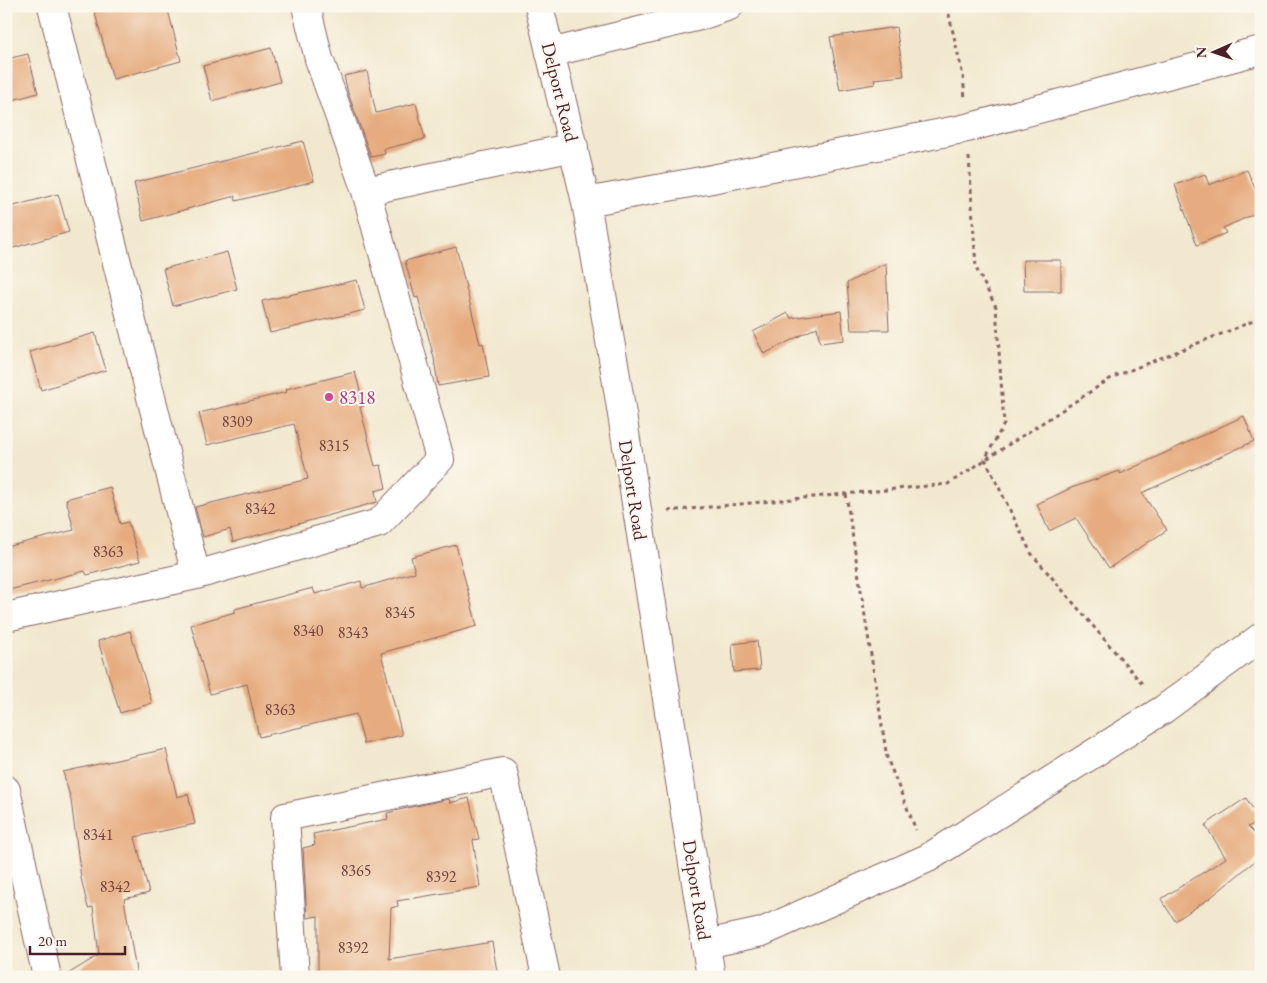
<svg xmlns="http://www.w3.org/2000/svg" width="1267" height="983" viewBox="0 0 1267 983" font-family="'EB Garamond',serif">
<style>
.building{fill:#e6ac7f}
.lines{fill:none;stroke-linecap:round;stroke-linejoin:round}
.minor-casing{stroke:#856564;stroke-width:30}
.secondary-casing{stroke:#856564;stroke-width:30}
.path{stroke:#856564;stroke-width:3;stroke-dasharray:4 4;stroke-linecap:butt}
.minor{stroke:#fff;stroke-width:28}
.secondary{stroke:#fff;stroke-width:28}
.hotel-dot{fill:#d1479c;stroke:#fbf7ec;stroke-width:2}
.labels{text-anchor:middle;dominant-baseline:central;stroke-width:4;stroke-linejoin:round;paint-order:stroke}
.number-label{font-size:16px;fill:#714240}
.street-label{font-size:19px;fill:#4a1f2b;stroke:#fbf7ec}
.hotel-label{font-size:19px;fill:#b23c85;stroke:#fbf7ec;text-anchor:start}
</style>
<rect width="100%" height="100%" fill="#fbf7ec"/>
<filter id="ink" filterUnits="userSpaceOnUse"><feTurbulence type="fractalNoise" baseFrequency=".02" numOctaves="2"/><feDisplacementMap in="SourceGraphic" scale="10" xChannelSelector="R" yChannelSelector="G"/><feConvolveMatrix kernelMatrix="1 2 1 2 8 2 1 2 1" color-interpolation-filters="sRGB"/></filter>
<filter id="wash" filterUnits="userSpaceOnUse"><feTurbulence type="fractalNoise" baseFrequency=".0096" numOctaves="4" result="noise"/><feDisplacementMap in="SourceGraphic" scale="20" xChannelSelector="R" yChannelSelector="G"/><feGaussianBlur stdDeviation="1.12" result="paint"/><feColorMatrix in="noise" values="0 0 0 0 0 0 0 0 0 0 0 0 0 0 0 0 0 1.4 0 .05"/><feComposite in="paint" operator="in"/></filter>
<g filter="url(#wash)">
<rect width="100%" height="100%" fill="#f2e8cf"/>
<g id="blocks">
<!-- building -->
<path class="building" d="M 93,6 L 167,6 L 181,61 L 113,79 Z
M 896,27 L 904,76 L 874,79 L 875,84 L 840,90 L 830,37 Z
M 271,48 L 280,82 L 212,101 L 203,66 Z
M 28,54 L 38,93 L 6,102 L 6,59 Z
M 367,71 L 376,113 L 416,103 L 425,139 L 384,149 L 385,154 L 371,157 L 348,93 L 344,76 Z
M 303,141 L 314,181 L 236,201 L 235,196 L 143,221 L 134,183 Z
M 1247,170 L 1261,202 L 1261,211 L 1223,228 L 1226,233 L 1197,245 L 1175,185 L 1205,174 L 1209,185 Z
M 58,194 L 69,232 L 6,250 L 6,208 Z
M 456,247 L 480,344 L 483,343 L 489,377 L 438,386 L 434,358 L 418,297 L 415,298 L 405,261 Z
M 227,252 L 237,289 L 173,306 L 163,269 Z
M 1023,260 L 1061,260 L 1061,291 L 1024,291 Z
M 886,263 L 889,330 L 851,330 L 847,283 Z
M 357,280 L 365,310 L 270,333 L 262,301 Z
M 841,311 L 844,340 L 820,343 L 817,327 L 764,354 L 753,332 L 788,313 L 791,318 Z
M 95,333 L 106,370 L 41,390 L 30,352 Z
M 355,372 L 364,406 L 360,407 L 375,466 L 381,465 L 386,488 L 375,491 L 377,502 L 233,542 L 230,529 L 203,537 L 195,507 L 308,479 L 294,424 L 207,445 L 199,413 L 287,392 L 286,389 Z
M 1244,416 L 1254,441 L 1142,493 L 1167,530 L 1109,568 L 1076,518 L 1049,531 L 1037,504 L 1071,488 L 1120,471 L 1120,474 Z
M 110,487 L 120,524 L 128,522 L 140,561 L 87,575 L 85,571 L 9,590 L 6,577 L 6,547 L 74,530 L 66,499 Z
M 456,545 L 477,626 L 381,653 L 402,735 L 364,744 L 356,714 L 259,737 L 247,684 L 210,694 L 191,625 L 235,612 L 235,609 L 313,588 L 315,594 L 361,581 L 362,588 L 415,572 L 411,557 Z
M 130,631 L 152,703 L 120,713 L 98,641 Z
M 757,641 L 760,670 L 734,672 L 732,644 Z
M 166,749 L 177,797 L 188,794 L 195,824 L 135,837 L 149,893 L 124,899 L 137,977 L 63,977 L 99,955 L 93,907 L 88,908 L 81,878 L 71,800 L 63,772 Z
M 469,798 L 479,839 L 473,840 L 480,887 L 397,901 L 398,906 L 391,908 L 389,959 L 492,942 L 498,977 L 318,977 L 318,916 L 307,918 L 303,848 L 315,845 L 313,834 L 388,819 L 387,813 L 416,806 L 449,799 L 450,803 Z
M 1246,798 L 1260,820 L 1248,827 L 1261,840 L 1261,856 L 1210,898 L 1175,921 L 1161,899 L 1226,858 L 1205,825 Z"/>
</g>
</g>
<g filter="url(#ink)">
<use href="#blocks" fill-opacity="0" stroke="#856564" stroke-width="1"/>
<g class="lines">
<!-- minor casing -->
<g class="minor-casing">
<path id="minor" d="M 52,6 L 196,575
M 550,53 L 700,16 L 729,6
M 366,191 L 574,147
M 586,202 L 712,179 L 967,128 L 1261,50
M 6,617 L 196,575 L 379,523 L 440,459 L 366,191 L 319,59 L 306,6
M 6,790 L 47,977
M 706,944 L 762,932 L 928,858 L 1164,709 L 1261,637
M 295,977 L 285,817 L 503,772 L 546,977"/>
</g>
<!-- secondary casing -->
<g class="secondary-casing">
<path id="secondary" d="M 539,6 L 586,202 L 614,364 L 711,977"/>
</g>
<!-- path -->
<path class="path" d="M 947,6 L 963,76 L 965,99
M 969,157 L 976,268 L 996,307 L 1004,424 L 985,459 L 1031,553 L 1144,686
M 846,494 L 887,758 L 916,830
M 668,511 L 948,484 L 1113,377 L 1261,318"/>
<!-- minor -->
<use href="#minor" class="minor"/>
<!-- secondary -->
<use href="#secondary" class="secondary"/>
</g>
</g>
<!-- markers -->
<circle class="hotel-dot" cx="329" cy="397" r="5"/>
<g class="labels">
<!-- number labels -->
<g class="number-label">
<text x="237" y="421">8309</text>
<text x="334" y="445">8315</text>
<text x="260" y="508">8342</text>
<text x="108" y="551">8363</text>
<text x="400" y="612">8345</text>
<text x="308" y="630">8340</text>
<text x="353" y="632">8343</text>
<text x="280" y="709">8363</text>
<text x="98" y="834">8341</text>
<text x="356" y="870">8365</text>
<text x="441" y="876">8392</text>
<text x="115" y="886">8342</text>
<text x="353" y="947">8392</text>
</g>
<!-- street labels -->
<g class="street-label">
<text transform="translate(560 92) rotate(76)">Delport Road</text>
<text transform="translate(633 490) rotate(81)">Delport Road</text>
<text transform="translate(697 890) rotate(81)">Delport Road</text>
</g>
<!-- hotel labels -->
<g class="hotel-label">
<text x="339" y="397">8318</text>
</g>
</g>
<!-- margin -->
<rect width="1267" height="983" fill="none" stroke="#fbf7ec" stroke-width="25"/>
<!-- north arrow -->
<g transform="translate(1214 52) rotate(268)" stroke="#fbf7ec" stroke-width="4" paint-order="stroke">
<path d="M0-4L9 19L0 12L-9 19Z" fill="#4a1f2b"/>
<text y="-8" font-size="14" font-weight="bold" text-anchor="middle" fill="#4a1f2b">N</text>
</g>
<!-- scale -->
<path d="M30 946v8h95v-8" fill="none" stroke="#4a1f2b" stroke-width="2.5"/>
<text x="38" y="946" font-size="15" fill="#4a1f2b" stroke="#fbf7ec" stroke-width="4" paint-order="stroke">20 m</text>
</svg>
